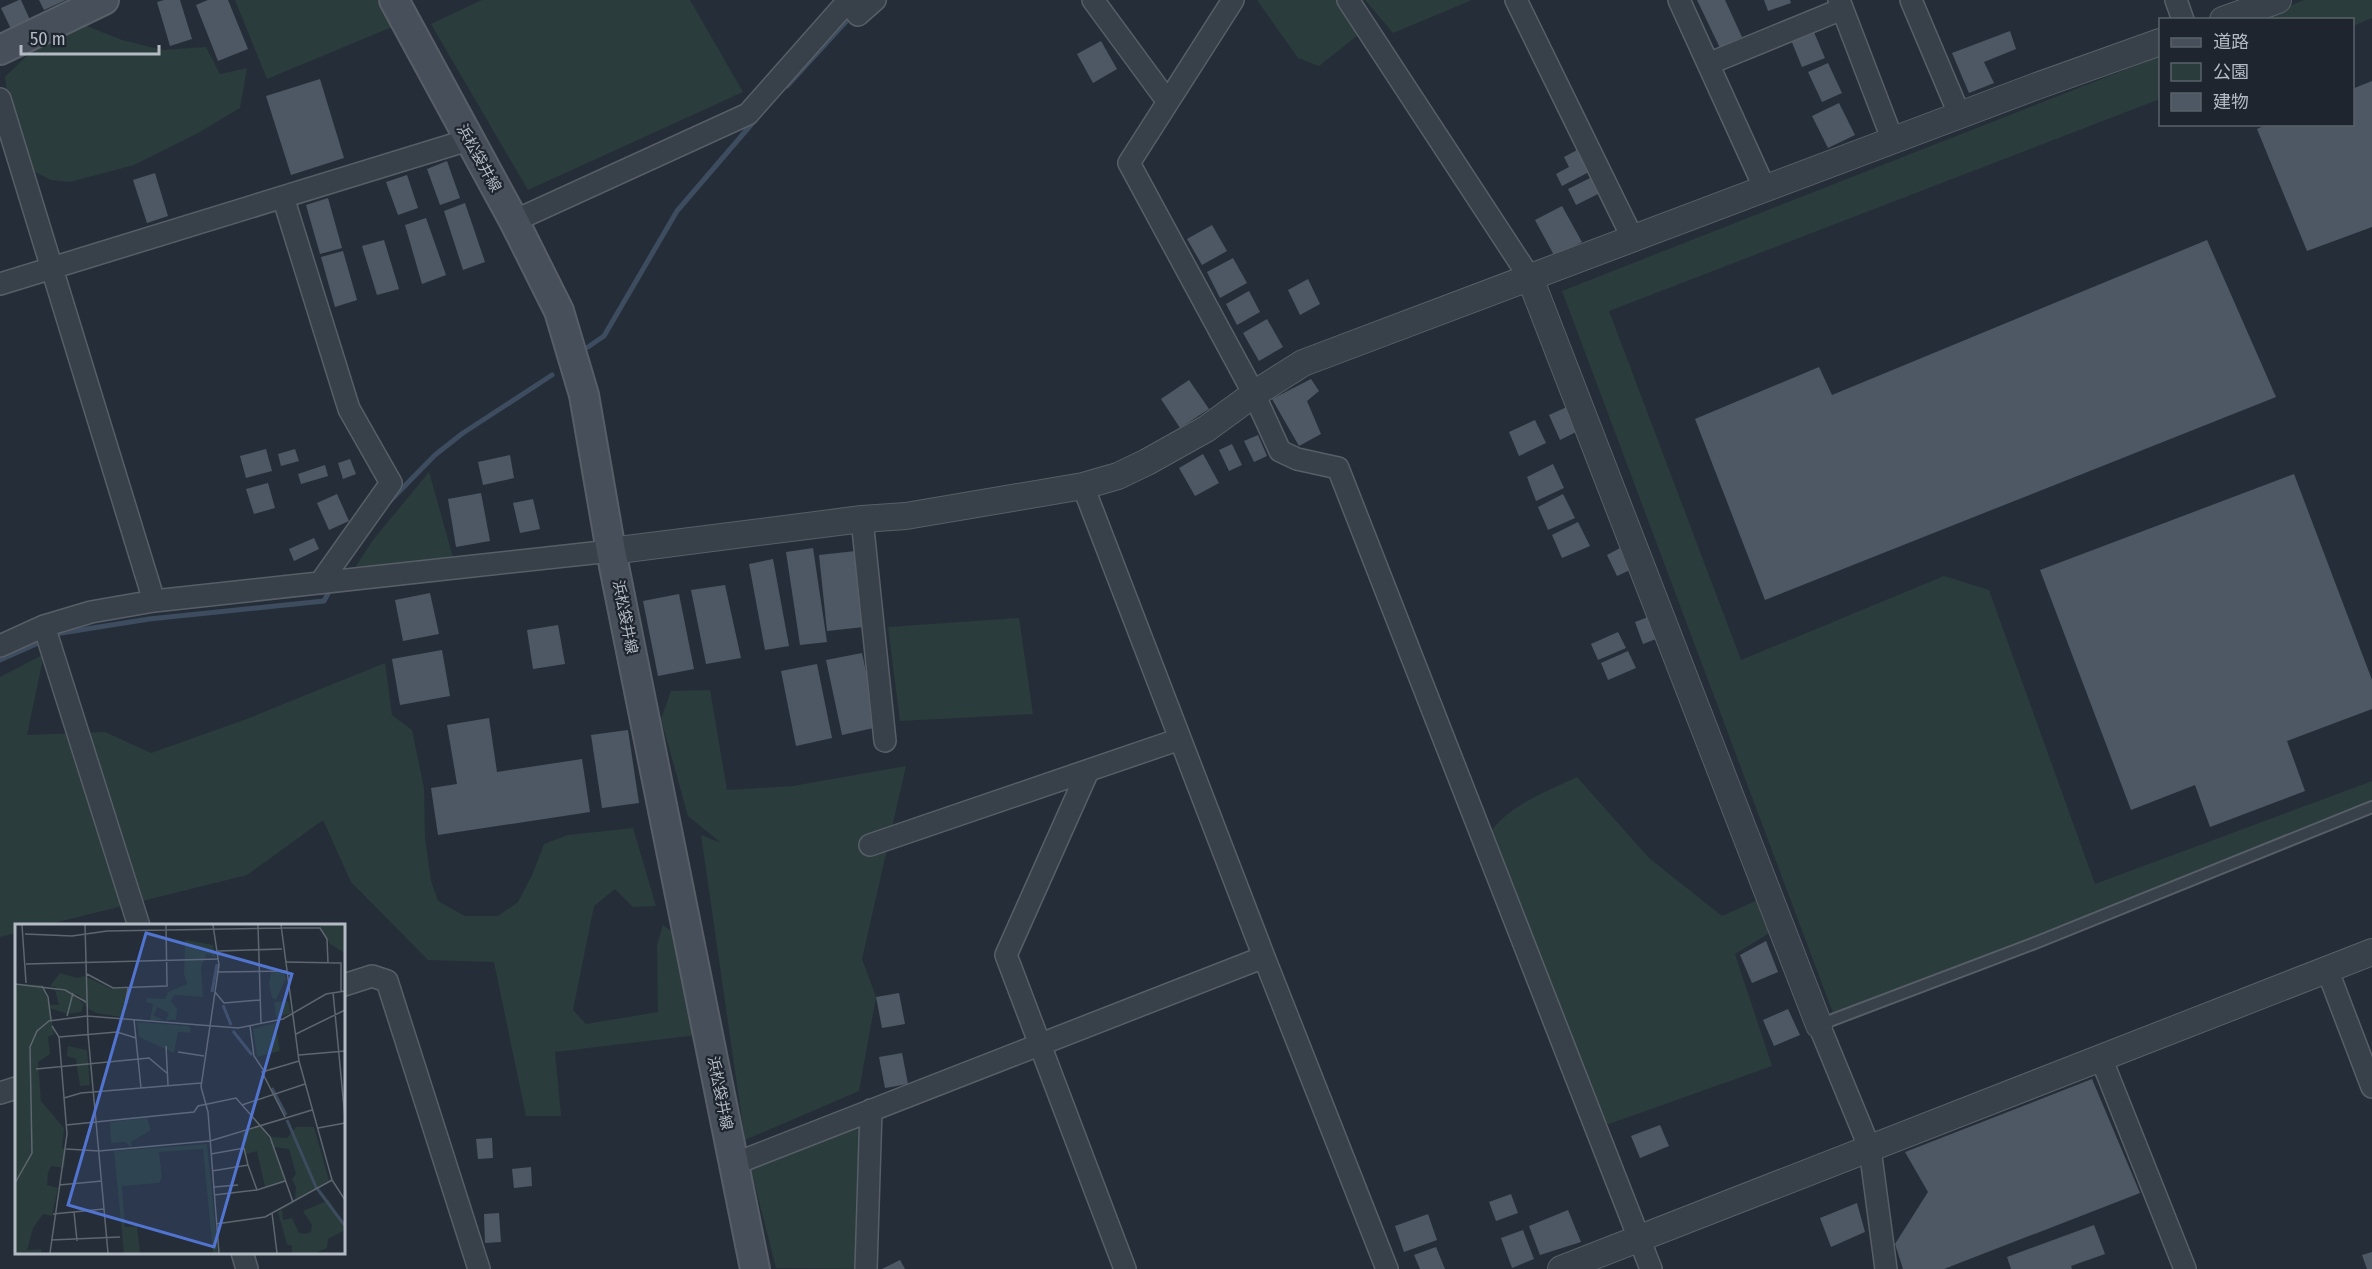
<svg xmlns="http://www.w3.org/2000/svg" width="2372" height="1269" viewBox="0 0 2372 1269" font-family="'Fira Sans Condensed','Noto Sans JP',sans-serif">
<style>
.green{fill:#2a3c3b}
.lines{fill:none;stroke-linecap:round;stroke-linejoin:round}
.stream{stroke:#3d4c5f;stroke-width:5}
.building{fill:#4e5864}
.service-casing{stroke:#575e67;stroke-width:14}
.minor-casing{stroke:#575e67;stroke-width:24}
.tertiary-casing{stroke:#575e67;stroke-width:28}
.secondary-casing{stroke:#575e67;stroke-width:32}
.service{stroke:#384049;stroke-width:10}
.minor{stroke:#384049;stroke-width:21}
.tertiary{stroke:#384049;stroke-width:26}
.secondary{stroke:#474f5b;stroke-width:28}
.labels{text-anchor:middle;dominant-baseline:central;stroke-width:4.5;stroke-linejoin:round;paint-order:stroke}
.street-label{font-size:15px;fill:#b4bbc5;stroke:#1e252e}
.inset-river{fill:none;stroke:#3d4c5f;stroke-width:3}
.inset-road{fill:none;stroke:#5e6670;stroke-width:1.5}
.view{fill:#5274d1;fill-opacity:0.15;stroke:#5274d1;stroke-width:3}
.inset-edge{fill:none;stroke:#b4bbc5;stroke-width:3}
</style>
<rect width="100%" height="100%" fill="#252e38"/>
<!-- green -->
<path class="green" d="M 235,0 L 378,0 L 392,27 L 267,79 Z
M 482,0 L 690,0 L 743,92 L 528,190 L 431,24 Z
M 1257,0 L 1337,0 L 1358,35 L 1319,66 L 1298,58 Z
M 1365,0 L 1472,0 L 1393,33 Z
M 2304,0 L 2372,0 L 2372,18 L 2353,26 L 2352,20 L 2254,20 Z
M 82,24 L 122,40 L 163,50 L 206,47 L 220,74 L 247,68 L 240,108 L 198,133 L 134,165 L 70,182 L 51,180 L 33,171 L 13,142 L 5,77 L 41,42 Z
M 2160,56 L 2160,99 L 1609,311 L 1741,660 L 1944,576 L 1989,590 L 2095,884 L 2372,781 L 2372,813 L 1836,1021 L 1562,291 Z
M 429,472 L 456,568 L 347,580 L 373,540 Z
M 1019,618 L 1033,714 L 900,721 L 888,627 Z
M 44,654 L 27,735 L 105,732 L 151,753 L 244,720 L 385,663 L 392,715 L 412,730 L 424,788 L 425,838 L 431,881 L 438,901 L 465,916 L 498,916 L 518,902 L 533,873 L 544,844 L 568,835 L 633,828 L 656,906 L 633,907 L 615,889 L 594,906 L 573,1010 L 586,1024 L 658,1012 L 657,945 L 663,925 L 678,936 L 697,1035 L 555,1052 L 561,1116 L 526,1116 L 494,962 L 428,960 L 351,882 L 323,820 L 247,875 L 46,925 L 16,926 L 16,933 L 0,937 L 0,677 Z
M 710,690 L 727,790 L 793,786 L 906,766 L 862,959 L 876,997 L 859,1091 L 745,1140 L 701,835 L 721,843 L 688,816 L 661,719 L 671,691 Z
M 1577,777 L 1649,858 L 1722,916 L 1760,899 L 1771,932 L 1735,954 L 1772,1066 L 1609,1124 L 1591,1118 L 1488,836 C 1506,806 1546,792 1577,777 Z
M 859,1115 L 865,1269 L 776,1268 L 748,1158 Z"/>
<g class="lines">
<!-- stream -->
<path class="stream" d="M 787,86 L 852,15
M 588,347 L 604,336 L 677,211 L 756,119
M 390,501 L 435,455 L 463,433 L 552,375
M 53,636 L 61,633 L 149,619 L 324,601 L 331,588
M 0,660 L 45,640"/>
</g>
<!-- building -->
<path class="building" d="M 19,0 L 21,0 L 31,22 L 12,31 L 1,8 Z
M 39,0 L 66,0 L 44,10 Z
M 164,0 L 180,0 L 192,39 L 170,46 L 157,2 Z
M 208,0 L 228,0 L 248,49 L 218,61 L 196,5 Z
M 1697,0 L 1725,0 L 1742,37 L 1720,48 Z
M 1764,0 L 1790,0 L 1791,3 L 1768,11 Z
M 1813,30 L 1825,58 L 1802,67 L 1791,40 Z
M 2010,31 L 2016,49 L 1984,62 L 1994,83 L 1969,93 L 1952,53 Z
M 1101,41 L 1117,69 L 1093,83 L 1077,54 Z
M 1828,63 L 1842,93 L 1822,102 L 1808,72 Z
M 320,79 L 344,158 L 291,175 L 266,96 Z
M 2372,81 L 2372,227 L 2307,251 L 2257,129 L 2268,124 L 2352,124 L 2352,89 Z
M 1839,103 L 1855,135 L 1828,148 L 1812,116 Z
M 1579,149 L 1591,171 L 1562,186 L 1556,174 L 1569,167 L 1564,157 Z
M 447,161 L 460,198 L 440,205 L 427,169 Z
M 155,173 L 168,216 L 147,223 L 133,180 Z
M 407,175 L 418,208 L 398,215 L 386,182 Z
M 1592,177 L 1600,193 L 1576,205 L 1568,189 Z
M 328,198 L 342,248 L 320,254 L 306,205 Z
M 465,203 L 485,262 L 463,270 L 444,211 Z
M 1562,206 L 1582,242 L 1555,257 L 1535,220 Z
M 426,218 L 446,275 L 422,284 L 405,225 Z
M 1212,225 L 1227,251 L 1202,265 L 1187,239 Z
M 384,240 L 399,289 L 377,295 L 362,246 Z
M 2207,240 L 2276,397 L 1765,600 L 1695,419 L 1819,367 L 1832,395 Z
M 343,251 L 357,300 L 335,307 L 321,257 Z
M 1233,258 L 1247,283 L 1220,298 L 1207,272 Z
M 1308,279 L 1320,304 L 1300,315 L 1288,290 Z
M 1249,291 L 1260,312 L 1237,325 L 1226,304 Z
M 1267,319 L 1283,347 L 1259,361 L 1243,333 Z
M 1311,379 L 1319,391 L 1307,401 L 1321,434 L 1299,446 L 1272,399 Z
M 1189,380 L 1209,409 L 1180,428 L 1161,399 Z
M 1569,406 L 1580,430 L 1560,440 L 1549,415 Z
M 1535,420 L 1546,443 L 1519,456 L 1509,432 Z
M 1258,435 L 1267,456 L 1254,462 L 1244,441 Z
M 1232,444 L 1242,465 L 1229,471 L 1219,450 Z
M 266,449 L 272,471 L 246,478 L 240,456 Z
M 295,449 L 299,461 L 281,466 L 278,454 Z
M 1203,454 L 1219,483 L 1195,496 L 1179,468 Z
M 510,455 L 514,478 L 483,485 L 478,462 Z
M 350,459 L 356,474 L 343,479 L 338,463 Z
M 1553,464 L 1564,488 L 1536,501 L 1527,477 Z
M 325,465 L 328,476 L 301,484 L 298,474 Z
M 2294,474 L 2372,680 L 2372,709 L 2287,741 L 2305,791 L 2210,827 L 2195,785 L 2131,810 L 2040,570 Z
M 268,483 L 275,508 L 254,514 L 246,489 Z
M 481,493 L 490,541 L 456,547 L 448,499 Z
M 337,494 L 349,521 L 329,530 L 317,503 Z
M 1563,494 L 1575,518 L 1548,530 L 1538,507 Z
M 533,499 L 540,529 L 520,533 L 513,503 Z
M 1578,522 L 1590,546 L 1562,558 L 1552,535 Z
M 314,538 L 319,549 L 294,561 L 289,549 Z
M 813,548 L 827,642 L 800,645 L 786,552 Z
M 1620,548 L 1630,570 L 1617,576 L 1607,555 Z
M 856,551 L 864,627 L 827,631 L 819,555 Z
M 773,559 L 789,646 L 765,650 L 749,564 Z
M 725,585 L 741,658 L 706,664 L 691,590 Z
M 430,593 L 439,634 L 403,641 L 395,600 Z
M 679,594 L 694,669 L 658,676 L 643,601 Z
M 1648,617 L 1656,639 L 1643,644 L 1635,622 Z
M 558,625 L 565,664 L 533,669 L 527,630 Z
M 1618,632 L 1626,648 L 1598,660 L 1591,644 Z
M 442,650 L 450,696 L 400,705 L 392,659 Z
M 1628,651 L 1636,668 L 1608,680 L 1601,663 Z
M 862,653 L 878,727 L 842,735 L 826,660 Z
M 817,664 L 832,738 L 796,746 L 781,671 Z
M 489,718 L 497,772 L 582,759 L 590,812 L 438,835 L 431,788 L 457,784 L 447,725 Z
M 628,730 L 639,803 L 602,808 L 591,735 Z
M 1766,941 L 1778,972 L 1752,983 L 1740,955 Z
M 899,993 L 905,1024 L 882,1028 L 876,997 Z
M 1788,1009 L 1800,1035 L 1774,1046 L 1763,1020 Z
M 902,1053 L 908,1084 L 885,1088 L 879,1057 Z
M 2092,1079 L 2140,1193 L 1944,1269 L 1903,1269 L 1895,1244 L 1928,1192 L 1905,1152 Z
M 1660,1125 L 1669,1146 L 1640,1158 L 1631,1136 Z
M 492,1138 L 493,1158 L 478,1159 L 476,1139 Z
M 531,1167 L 532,1186 L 514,1188 L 512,1169 Z
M 1511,1194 L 1518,1213 L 1496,1221 L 1489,1202 Z
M 1857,1203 L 1865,1232 L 1831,1247 L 1820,1218 Z
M 1568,1210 L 1581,1242 L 1540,1255 L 1529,1226 Z
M 499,1213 L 501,1242 L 485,1243 L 484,1214 Z
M 1428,1214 L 1437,1240 L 1404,1252 L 1395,1226 Z
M 2094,1225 L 2105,1254 L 2071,1266 L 2072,1269 L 2011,1269 L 2007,1257 Z
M 1523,1230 L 1534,1259 L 1512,1268 L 1501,1238 Z
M 1436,1247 L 1445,1269 L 1420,1269 L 1414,1255 Z
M 2372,1252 L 2372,1269 L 2367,1269 L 2362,1255 Z
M 900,1260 L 905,1269 L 882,1269 Z"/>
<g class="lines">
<!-- service casing -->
<g class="service-casing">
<path id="service" d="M 1819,1025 L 2035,943 L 2372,807"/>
</g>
<!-- minor casing -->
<g class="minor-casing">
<path id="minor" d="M 846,0 L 858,15 L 875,0
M 1093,0 L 1168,102
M 1233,0 L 1129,163 L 1254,394 L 1280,451 L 1297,459 L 1338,468 L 1651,1269
M 1348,0 L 1530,278
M 1516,0 L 1633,239
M 1679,0 L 1765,189
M 1839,0 L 1893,141
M 1911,0 L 1960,116
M 2176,0 L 2183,20
M 1708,64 L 1842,9
M 0,99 L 154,601
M 283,197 L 349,409 L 391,483 L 320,583
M 514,221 L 748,114 L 847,2
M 0,284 L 468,140
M 1083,486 L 1264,957 L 1387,1269
M 862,519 L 885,741
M 44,626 L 139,926
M 0,646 L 44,626 L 91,612 L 154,601 L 611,551
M 1088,771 L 1006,955 L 1125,1269
M 870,845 L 1180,739
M 2327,969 L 2372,1087
M 344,985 L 372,976 L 387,981 L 479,1269
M 1819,1025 L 1870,1149 L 1886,1269
M 2101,1058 L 2185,1269
M 0,1093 L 16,1088
M 734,1164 L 1264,957
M 242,1252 L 247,1269
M 866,1269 L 871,1110"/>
</g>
<!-- tertiary casing -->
<g class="tertiary-casing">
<path id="tertiary" d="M 2223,20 L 2278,0
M 1530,278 L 1819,1025
M 611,551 L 862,519 L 906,516 L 1083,486 L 1118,476 L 1147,462 L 1206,429 L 1254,394 L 1303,363 L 2034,87 L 2160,42
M 1561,1269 L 2372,952"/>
</g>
<!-- secondary casing -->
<g class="secondary-casing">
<path id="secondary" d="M 394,0 L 514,221 L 559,311 L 584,395 L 611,551 L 755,1269
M 0,50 L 104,0"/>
</g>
<!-- service -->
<use href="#service" class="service"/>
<!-- minor -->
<use href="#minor" class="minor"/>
<!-- tertiary -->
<use href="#tertiary" class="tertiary"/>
<!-- secondary -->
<use href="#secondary" class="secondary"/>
</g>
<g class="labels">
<!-- street labels -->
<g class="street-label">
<text transform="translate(479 158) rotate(61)">浜松袋井線</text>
<text transform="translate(625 617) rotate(79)">浜松袋井線</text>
<text transform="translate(720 1093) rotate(79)">浜松袋井線</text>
</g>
</g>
<!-- overview -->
<g transform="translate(15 924)">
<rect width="330" height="330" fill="#252e38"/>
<path d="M 304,1 L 330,1 L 330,29 L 315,20 ZM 170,16 L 198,21 L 201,34 L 192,30 L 186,43 L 188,73 L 159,71 L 156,77 L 162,85 L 161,96 L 151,96 L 154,89 L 142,83 L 139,92 L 149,96 L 135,96 L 138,80 L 131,78 L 132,74 L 150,75 L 153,68 L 172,60 L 169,50 ZM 256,48 L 268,48 L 271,54 L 261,76 L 257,74 L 254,60 ZM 45,49 L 62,54 L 69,52 L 97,65 L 112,65 L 106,93 L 81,89 L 72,84 L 64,71 L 35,62 ZM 0,60 L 27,61 L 35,81 L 44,81 L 40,66 L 54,68 L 69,80 L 66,88 L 52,90 L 35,84 L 39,110 L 33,113 L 35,130 L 23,138 L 26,177 L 49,204 L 47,224 L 51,225 L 49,244 L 36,242 L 33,249 L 32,261 L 43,264 L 37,292 L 28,290 L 18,304 L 12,326 L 26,325 L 26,329 L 0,329 ZM 273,77 L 276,89 L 261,94 L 259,78 ZM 122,98 L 173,102 L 176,105 L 175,109 L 163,108 L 159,129 L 124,113 ZM 260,99 L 265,127 L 242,133 L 238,105 ZM 53,122 L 72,126 L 75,161 L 65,162 L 61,135 L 52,132 ZM 132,194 L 136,206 L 116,218 L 116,223 L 110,218 L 96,219 L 95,198 ZM 245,201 L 257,219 L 255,213 L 272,214 L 281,203 L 299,203 L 314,256 L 267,286 L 268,296 L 277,294 L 284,309 L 290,310 L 296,308 L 297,301 L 288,287 L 314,276 L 330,306 L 313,315 L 312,324 L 301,329 L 277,329 L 277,322 L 272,320 L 263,288 L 280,276 L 281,263 L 277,255 L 281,250 L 274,225 L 259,223 L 270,257 L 250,263 L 242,227 L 231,230 L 227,209 ZM 192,220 L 203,329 L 198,329 L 188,225 L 144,228 L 147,254 L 144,259 L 107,262 L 110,303 L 122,302 L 125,329 L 109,329 L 99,227 Z" fill="#2a3c3b"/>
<path class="inset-river" d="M 197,68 L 202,40M 208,81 L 216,101M 218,107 L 237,131M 257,164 L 271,191M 272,196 L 301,263 L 330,302"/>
<path class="inset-road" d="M 7,1 L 11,59M 70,1 L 73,110 L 93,329M 198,1 L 204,41 L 186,163 L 193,188 L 204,329M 243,1 L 246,99M 266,1 L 284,137 L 317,256 L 330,276M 267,4 L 305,4 L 312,15 L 313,39M 10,10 L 57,12 L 92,7 L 266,4M 203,27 L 267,25M 270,38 L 326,39 L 326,67M 11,40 L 204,35M 203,48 L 271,47M 72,50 L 98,64 L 152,62 L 151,1M 0,60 L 50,66 L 71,78M 27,62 L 33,73 L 36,96M 200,68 L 209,79 L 245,76M 318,68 L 330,194M 52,92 L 58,69M 107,95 L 113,64M 119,96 L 126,164M 235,102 L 239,132 L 249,147M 281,110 L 330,86M 44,113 L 102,108 L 121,114M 151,122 L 153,161M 163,128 L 189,132M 284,131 L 330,127M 21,145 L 134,134 L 153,150M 49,174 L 66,169 L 186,159M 227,181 L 290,160M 270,193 L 247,148 L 284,137M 51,201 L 179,188 L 183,182 L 221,174 L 255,213 L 278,278M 303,204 L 330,199M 51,225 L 84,227 L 195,217 L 297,186M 196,230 L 229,224 L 233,241M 197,247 L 233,241 L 242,266M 0,259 L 17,229 L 15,123 L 22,107 L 34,97 L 72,92 L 223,104 L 268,95 L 311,70 L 330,67M 44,261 L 87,257M 199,263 L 223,261M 199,271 L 242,266 L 270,257M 59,288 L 62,317M 257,289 L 262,329M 38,290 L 89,285M 201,300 L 250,293 L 317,256M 36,316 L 105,313M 35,329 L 52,210 L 44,113 L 37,102"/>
<path class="view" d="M 131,9 L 277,50 L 199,323 L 53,281 Z"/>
<rect width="330" height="330" class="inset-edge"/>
</g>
<!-- legend -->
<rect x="2159" y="18" width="195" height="108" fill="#1e252e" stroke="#5a616a" stroke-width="1.5"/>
<rect x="2171" y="38" width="30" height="9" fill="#474f5b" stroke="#5a616a" stroke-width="1.5"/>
<text x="2213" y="48" font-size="18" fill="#b4bbc5">道路</text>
<rect x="2171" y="63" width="30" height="18" fill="#2a3c3b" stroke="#5a616a" stroke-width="1.5"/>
<text x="2213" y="78" font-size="18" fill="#b4bbc5">公園</text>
<rect x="2171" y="93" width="30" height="18" fill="#4e5864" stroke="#5a616a" stroke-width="1.5"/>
<text x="2213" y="108" font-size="18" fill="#b4bbc5">建物</text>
<!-- scale -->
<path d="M21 45v9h138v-9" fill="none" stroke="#b4bbc5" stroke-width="3"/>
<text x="30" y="45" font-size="18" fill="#b4bbc5" stroke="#1e252e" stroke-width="4.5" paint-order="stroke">50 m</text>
</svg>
